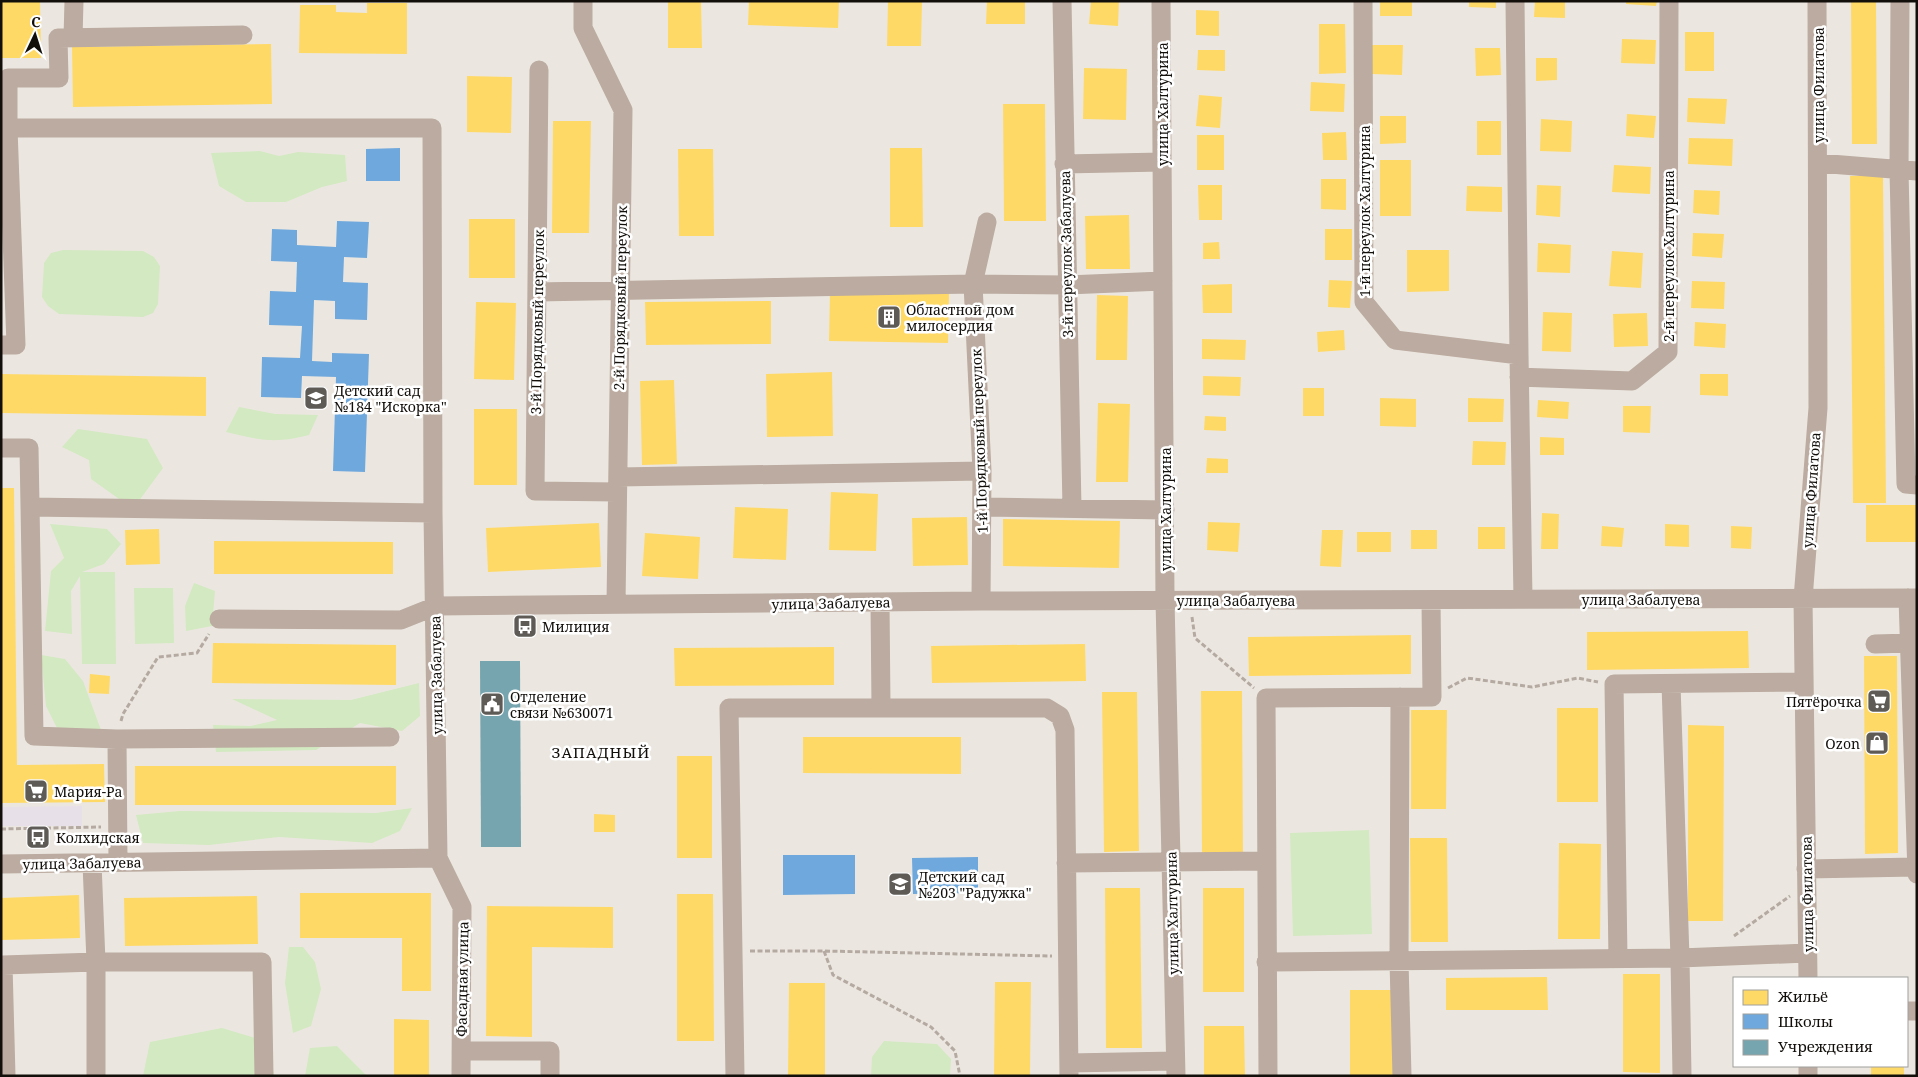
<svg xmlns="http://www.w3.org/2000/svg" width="1918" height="1077" viewBox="0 0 1918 1077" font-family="'Noto Serif',serif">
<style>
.commercial{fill:#e8e0e8}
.green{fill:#d3e9c1}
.homes{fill:#ffd966}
.schools{fill:#6fa8dc}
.public{fill:#76a5af}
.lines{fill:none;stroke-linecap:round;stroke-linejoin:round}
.path{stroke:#b5aaa2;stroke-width:3;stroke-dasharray:5 2.5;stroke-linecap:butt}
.minor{stroke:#bbaba0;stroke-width:19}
.labels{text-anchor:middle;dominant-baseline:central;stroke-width:5;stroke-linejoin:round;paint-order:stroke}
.street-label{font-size:14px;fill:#120f0b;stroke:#fff}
.poi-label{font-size:14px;fill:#120f0b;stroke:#fff;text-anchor:start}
.neighbourhood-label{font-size:15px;letter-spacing:1px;fill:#120f0b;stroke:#fff}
</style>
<rect width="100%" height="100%" fill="#ebe7e0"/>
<!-- commercial -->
<path class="commercial" d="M 82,806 L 82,826 L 1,826 L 1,807 Z"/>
<!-- green -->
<path class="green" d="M 260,151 L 279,156 L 298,152 L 345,155 L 347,181 L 322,187 L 286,202 L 246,202 L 219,186 L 211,153 Z
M 63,250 L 143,251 L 154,257 L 160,266 L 158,304 L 153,313 L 143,317 L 59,314 L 48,306 L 42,297 L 44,263 L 51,253 Z
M 239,407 L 275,414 L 318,415 L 309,435 C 274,444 260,440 226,432 Z
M 78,429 L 147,439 L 163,468 L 133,509 L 91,479 L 89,460 L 62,447 Z
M 50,524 L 107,529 L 121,544 L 104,564 L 82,572 L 115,572 L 116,664 L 82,664 L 80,576 L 71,591 L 72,634 L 45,631 L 51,571 L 64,558 Z
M 194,583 L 215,591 L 212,626 L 186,631 L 185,606 Z
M 134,588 L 173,588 L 174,643 L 135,644 Z
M 41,655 L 65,659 L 83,681 L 101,730 L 57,728 L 46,706 Z
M 419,683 L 420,716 L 402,731 L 360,723 L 316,750 L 216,752 L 213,725 L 251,726 L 277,720 L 232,699 L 351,700 Z
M 412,808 L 400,831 L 372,843 L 279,837 L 209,845 L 143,843 L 136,815 L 180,811 L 376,813 Z
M 1369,830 L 1372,934 L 1293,936 L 1290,833 Z
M 289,947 L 303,947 L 315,962 L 321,989 L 311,1026 L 293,1033 L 285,983 Z
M 222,1028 L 262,1040 L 275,1076 L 143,1076 L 150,1042 Z
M 884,1041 L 937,1044 L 951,1059 L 950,1076 L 871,1076 L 872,1057 Z
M 337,1046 L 367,1076 L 305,1076 L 310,1048 Z"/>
<!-- homes -->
<path class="homes" d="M 1,1 L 40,1 L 41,58 L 1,58 Z
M 668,1 L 701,1 L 702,48 L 668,48 Z
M 749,1 L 839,1 L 838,28 L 748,25 Z
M 888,1 L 922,1 L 921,46 L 887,46 Z
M 987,1 L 1025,1 L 1025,24 L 986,24 Z
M 1091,1 L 1119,1 L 1118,26 L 1089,24 Z
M 1380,1 L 1412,1 L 1412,16 L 1380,16 Z
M 1469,1 L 1496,1 L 1496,8 L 1469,7 Z
M 1535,1 L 1565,1 L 1565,18 L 1534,17 Z
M 1626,1 L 1657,1 L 1656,6 L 1626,4 Z
M 1851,1 L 1876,1 L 1877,144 L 1852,144 Z
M 367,3 L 407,3 L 407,54 L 299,53 L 300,5 L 336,5 L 336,12 L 367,13 Z
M 1196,10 L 1219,11 L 1219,36 L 1196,35 Z
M 1319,24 L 1345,24 L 1346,73 L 1319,74 Z
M 1685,32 L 1714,32 L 1714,71 L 1685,71 Z
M 1622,39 L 1656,40 L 1655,64 L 1621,63 Z
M 271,44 L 272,104 L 73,107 L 72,47 Z
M 1372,45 L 1403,45 L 1402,75 L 1372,74 Z
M 1475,48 L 1500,48 L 1501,75 L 1476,76 Z
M 1198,50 L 1225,50 L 1225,71 L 1197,70 Z
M 1536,58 L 1557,58 L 1557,80 L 1536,81 Z
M 1084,68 L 1127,69 L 1126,120 L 1083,119 Z
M 467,76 L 512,77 L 511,133 L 467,132 Z
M 1311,82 L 1345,84 L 1344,112 L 1310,111 Z
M 1199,95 L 1222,97 L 1220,128 L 1196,126 Z
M 1688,98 L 1727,99 L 1725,124 L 1687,122 Z
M 1003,104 L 1045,104 L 1046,221 L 1004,221 Z
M 1627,114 L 1656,116 L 1654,138 L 1626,136 Z
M 1380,116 L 1406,116 L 1406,143 L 1380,144 Z
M 1541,119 L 1572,121 L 1571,152 L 1540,151 Z
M 553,121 L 591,121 L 589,233 L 552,233 Z
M 1477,121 L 1501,121 L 1501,155 L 1477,155 Z
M 1346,132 L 1347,160 L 1323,160 L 1322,133 Z
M 1197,135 L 1224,135 L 1224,170 L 1197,170 Z
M 1689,138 L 1733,139 L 1732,166 L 1688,164 Z
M 890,148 L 922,148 L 923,227 L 890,227 Z
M 678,149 L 713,149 L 714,236 L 679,236 Z
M 1380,160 L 1411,160 L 1411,216 L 1380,216 Z
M 1614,165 L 1651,167 L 1650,194 L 1612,192 Z
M 1850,176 L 1883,176 L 1886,503 L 1853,503 Z
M 1321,179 L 1346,179 L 1346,210 L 1321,209 Z
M 1198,185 L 1222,185 L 1222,220 L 1199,220 Z
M 1537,185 L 1561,186 L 1560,217 L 1536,215 Z
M 1467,186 L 1502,187 L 1502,212 L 1466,211 Z
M 1694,190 L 1720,191 L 1719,215 L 1693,213 Z
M 1129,215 L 1130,269 L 1086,269 L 1085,216 Z
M 469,219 L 515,219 L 515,278 L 469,278 Z
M 1325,229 L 1352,229 L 1352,260 L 1325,260 Z
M 1693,233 L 1724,234 L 1722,258 L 1692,256 Z
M 1219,242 L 1220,259 L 1203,259 L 1203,243 Z
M 1538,243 L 1571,245 L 1570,273 L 1537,272 Z
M 1407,250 L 1449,250 L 1449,291 L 1407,292 Z
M 1612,251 L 1643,253 L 1641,288 L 1609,286 Z
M 1329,280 L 1352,281 L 1350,308 L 1328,307 Z
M 1692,281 L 1725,282 L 1724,309 L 1691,308 Z
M 1232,284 L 1232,313 L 1203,313 L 1202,285 Z
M 830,291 L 949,294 L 948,343 L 829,341 Z
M 1097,295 L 1128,296 L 1127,360 L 1096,360 Z
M 771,301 L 771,344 L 646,345 L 645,302 Z
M 476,302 L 516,303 L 514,380 L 474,379 Z
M 1543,312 L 1572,313 L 1571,352 L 1542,351 Z
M 1647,313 L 1648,346 L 1614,347 L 1613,314 Z
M 1695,322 L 1726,324 L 1725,348 L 1694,346 Z
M 1344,330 L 1345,350 L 1318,352 L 1317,332 Z
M 1202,339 L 1246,340 L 1245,360 L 1202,359 Z
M 832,372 L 833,436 L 767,437 L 766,374 Z
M 1,374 L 206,377 L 206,416 L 1,413 Z
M 1700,374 L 1728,374 L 1728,396 L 1700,395 Z
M 1203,376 L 1241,377 L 1240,396 L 1203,395 Z
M 674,380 L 677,464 L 642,465 L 640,381 Z
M 1303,388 L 1324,388 L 1324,416 L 1303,416 Z
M 1380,398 L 1416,399 L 1416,427 L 1380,426 Z
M 1468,398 L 1504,399 L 1503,422 L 1468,422 Z
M 1538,400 L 1569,402 L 1568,419 L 1537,417 Z
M 1098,403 L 1130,404 L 1128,482 L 1096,482 Z
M 1623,406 L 1651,406 L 1650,433 L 1623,432 Z
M 474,409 L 517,409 L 517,485 L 474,485 Z
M 1205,416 L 1226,417 L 1226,431 L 1204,430 Z
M 1540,437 L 1564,438 L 1564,455 L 1540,455 Z
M 1473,441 L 1506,442 L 1505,465 L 1472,465 Z
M 1207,458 L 1228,459 L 1228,473 L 1206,473 Z
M 1,488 L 14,488 L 17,765 L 104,764 L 105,802 L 1,803 Z
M 831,492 L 878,494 L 876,551 L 829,550 Z
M 1866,505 L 1917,505 L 1917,542 L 1866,542 Z
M 735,507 L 788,509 L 786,560 L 733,558 Z
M 1542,513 L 1559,514 L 1558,549 L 1541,549 Z
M 967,517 L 968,565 L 913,566 L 912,518 Z
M 1003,519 L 1120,521 L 1119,568 L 1003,566 Z
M 1208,522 L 1240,523 L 1238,552 L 1207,550 Z
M 599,523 L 601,567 L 488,572 L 486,528 Z
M 1665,524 L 1689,525 L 1689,547 L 1665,546 Z
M 1602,526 L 1624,528 L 1622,547 L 1601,546 Z
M 1731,526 L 1752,527 L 1751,549 L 1731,548 Z
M 1478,527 L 1505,527 L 1505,549 L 1478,549 Z
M 159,529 L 160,564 L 126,565 L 125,530 Z
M 1322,530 L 1343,530 L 1341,567 L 1320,566 Z
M 1411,530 L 1437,530 L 1437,549 L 1411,549 Z
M 1357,532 L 1391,532 L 1391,552 L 1357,552 Z
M 645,533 L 700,537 L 698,579 L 642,576 Z
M 214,541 L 393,542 L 393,574 L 214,574 Z
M 1748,631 L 1749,668 L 1587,670 L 1587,632 Z
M 1411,635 L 1411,674 L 1249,676 L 1248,637 Z
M 213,643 L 396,645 L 396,685 L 212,683 Z
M 1085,644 L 1086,681 L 932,683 L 931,646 Z
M 834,647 L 834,685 L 675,686 L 674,648 Z
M 1864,656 L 1897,656 L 1898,853 L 1865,854 Z
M 90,674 L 110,676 L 109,694 L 89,693 Z
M 1201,691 L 1242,691 L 1243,854 L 1202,854 Z
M 1102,692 L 1137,692 L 1139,851 L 1104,852 Z
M 1557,708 L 1598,708 L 1598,802 L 1557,802 Z
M 1411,710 L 1447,710 L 1446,809 L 1411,809 Z
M 1688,725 L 1724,726 L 1723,921 L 1688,921 Z
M 803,737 L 961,737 L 961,774 L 803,773 Z
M 677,756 L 712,756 L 712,858 L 677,858 Z
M 135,766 L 396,766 L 396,805 L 135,805 Z
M 594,814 L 615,815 L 615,832 L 594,832 Z
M 1410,838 L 1447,838 L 1448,942 L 1411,942 Z
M 1559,843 L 1601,844 L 1600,939 L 1558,939 Z
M 1105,888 L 1140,888 L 1142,1048 L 1106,1048 Z
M 1203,888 L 1244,888 L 1244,992 L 1203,992 Z
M 300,893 L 431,893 L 431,991 L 402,991 L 402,938 L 300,938 Z
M 677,894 L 713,894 L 714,1041 L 677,1041 Z
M 79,895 L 80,938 L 1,940 L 1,898 Z
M 257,896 L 258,944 L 125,946 L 124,898 Z
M 487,906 L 613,907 L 613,948 L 532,947 L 532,1037 L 486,1036 Z
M 1623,974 L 1660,974 L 1660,1073 L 1623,1072 Z
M 1547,977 L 1548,1010 L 1446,1010 L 1446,978 Z
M 995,982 L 1031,982 L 1030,1076 L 994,1076 Z
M 789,983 L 825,983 L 825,1076 L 788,1076 Z
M 1350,990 L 1395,990 L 1395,1076 L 1350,1076 Z
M 394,1019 L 429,1020 L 429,1076 L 394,1076 Z
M 1204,1026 L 1244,1026 L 1245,1076 L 1204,1076 Z
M 1871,1066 L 1904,1066 L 1904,1076 L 1871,1076 Z"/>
<!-- schools -->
<path class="schools" d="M 400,148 L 400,181 L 366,181 L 366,149 Z
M 337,221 L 369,222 L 367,258 L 344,257 L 343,282 L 368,283 L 367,320 L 335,319 L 335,301 L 314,300 L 312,361 L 332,362 L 332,353 L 369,354 L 365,472 L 333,471 L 336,377 L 302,376 L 301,398 L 261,397 L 262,357 L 300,358 L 302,326 L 269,325 L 270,291 L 296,292 L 297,262 L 271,261 L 272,229 L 297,230 L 297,245 L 336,247 Z
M 783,855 L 855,855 L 855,894 L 783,895 Z
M 978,857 L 978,893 L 913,894 L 912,858 Z"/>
<!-- public -->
<path class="public" d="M 480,661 L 520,661 L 521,847 L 481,847 Z"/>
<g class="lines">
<!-- path -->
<path class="path" d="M 1192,617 L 1195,638 L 1254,688
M 1448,688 L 1467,678 L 1532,687 L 1578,678 L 1598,682
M 121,721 L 123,714 L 158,657 L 197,653 L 209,634
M 1,829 L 101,827
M 1734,936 L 1790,896
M 750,951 L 824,951 L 1052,956
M 824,951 L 833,975 L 931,1027 L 955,1051 L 960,1076"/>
<!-- minor -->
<path class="minor" d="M 583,1 L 583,28 L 623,110 L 616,604
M 1062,1 L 1072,508
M 1161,1 L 1165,600 L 1176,1076
M 1363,1 L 1364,302 L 1395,340 L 1519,355 L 1523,599
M 1515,1 L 1519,355
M 1900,1 L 1899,170 L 1906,484 L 1917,485
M 73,38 L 74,1
M 539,70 L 535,491 L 617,492
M 8,128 L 8,78 L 59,78 L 58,38 L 243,35
M 1818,163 L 1917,171
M 1064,164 L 1162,162
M 537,292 L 973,284 L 1067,285 L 1163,281
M 1,345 L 16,345 L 8,128 L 432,128 L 433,513
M 1519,377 L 1632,381 L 1668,352 L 1669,1
M 1,448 L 29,448 L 34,736 L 117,739 L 118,862
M 618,477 L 982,471
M 30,507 L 433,513 L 438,858 L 462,907 L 461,1076
M 982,507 L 1165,510
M 1908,598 L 1917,874
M 981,601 L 982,471 L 973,284 L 987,222
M 880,602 L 881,707
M 219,619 L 401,620 L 436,606 L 981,601 L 1917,598
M 1875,644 L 1910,643
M 1400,697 L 1399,961 L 1402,1076
M 117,739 L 390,737
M 92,863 L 96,962 L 96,1076
M 1066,863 L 1266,861
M 1,864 L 438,858
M 1806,869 L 1916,867
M 1618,959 L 1614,684 L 1804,682
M 1266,962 L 1680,958 L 1671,684
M 1808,978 L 1803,599 L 1818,408 L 1817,1
M 1907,1011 L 1917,1011
M 461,1051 L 550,1051 L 550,1076
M 1069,1063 L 1175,1061
M 1808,1066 L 1808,1076
M 6,1076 L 3,965 L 96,962 L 262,962 L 264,1076
M 735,1076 L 729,708 L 1047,708 L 1060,716 L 1065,730 L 1069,1076
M 1268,1076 L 1266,698 L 1432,697 L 1431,600
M 1682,1076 L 1680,958 L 1807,953"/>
</g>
<!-- icons -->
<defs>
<g id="building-square" transform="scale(1.25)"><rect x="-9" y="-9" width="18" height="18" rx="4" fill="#5e5b56" stroke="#fff"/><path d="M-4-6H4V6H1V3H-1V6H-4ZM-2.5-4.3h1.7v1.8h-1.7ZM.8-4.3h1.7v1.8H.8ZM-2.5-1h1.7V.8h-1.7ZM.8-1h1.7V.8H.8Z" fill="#fff"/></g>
<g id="school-square" transform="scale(1.25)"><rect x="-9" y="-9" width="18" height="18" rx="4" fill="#5e5b56" stroke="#fff"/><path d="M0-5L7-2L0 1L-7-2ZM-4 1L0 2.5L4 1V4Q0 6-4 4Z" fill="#fff"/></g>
<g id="bus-square" transform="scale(1.25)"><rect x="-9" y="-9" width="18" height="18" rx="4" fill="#5e5b56" stroke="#fff"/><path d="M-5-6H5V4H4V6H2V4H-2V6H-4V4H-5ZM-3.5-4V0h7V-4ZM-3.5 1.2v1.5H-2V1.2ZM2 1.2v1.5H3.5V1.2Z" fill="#fff"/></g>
<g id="supermarket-square" transform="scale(1.25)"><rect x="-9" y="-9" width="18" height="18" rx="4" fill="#5e5b56" stroke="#fff"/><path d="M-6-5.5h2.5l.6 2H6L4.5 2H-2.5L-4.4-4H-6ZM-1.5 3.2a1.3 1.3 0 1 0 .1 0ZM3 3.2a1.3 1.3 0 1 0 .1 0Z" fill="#fff"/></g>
<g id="civic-square" transform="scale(1.25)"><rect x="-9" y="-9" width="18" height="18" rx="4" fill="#5e5b56" stroke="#fff"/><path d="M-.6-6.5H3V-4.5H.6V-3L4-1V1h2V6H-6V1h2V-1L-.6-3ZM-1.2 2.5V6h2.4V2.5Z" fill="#fff"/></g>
<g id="shop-square" transform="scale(1.25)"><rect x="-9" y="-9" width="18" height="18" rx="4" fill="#5e5b56" stroke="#fff"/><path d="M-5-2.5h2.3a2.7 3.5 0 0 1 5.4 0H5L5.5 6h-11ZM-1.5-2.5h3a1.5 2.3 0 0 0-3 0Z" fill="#fff"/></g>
</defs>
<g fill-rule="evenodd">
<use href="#building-square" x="889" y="317"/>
<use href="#school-square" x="316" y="398"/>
<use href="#bus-square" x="525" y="626"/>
<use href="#supermarket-square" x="1879" y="701"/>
<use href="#civic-square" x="492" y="704"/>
<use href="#shop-square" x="1877" y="743"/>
<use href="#supermarket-square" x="36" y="791"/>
<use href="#bus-square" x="38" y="837"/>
<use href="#school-square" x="900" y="884"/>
</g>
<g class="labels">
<!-- street labels -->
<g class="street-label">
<text transform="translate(1818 85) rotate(-90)">улица Филатова</text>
<text transform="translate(1162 104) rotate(-90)">улица Халтурина</text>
<text transform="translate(1364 211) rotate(-90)">1-й переулок Халтурина</text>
<text transform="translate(1066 254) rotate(-91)">3-й переулок Забалуева</text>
<text transform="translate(1668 256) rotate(-90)">2-й переулок Халтурина</text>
<text transform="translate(620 298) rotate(-89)">2-й Порядковый переулок</text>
<text transform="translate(537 322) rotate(-89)">3-й Порядковый переулок</text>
<text transform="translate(979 441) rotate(-92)">1-й Порядковый переулок</text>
<text transform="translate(1811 490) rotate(-86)">улица Филатова</text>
<text transform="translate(1165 509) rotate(-90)">улица Халтурина</text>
<text x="1641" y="599">улица Забалуева</text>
<text x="1236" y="600">улица Забалуева</text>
<text transform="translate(831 603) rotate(-1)">улица Забалуева</text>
<text transform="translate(436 675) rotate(-91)">улица Забалуева</text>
<text transform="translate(82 863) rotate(-1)">улица Забалуева</text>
<text transform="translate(1807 894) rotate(-91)">улица Филатова</text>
<text transform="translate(1172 913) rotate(-91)">улица Халтурина</text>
<text transform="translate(462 979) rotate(-89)">Фасадная улица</text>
</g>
<!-- poi labels -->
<g class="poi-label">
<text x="906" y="309">Областной дом<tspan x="906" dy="16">милосердия</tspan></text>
<text x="334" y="390">Детский сад<tspan x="334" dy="16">№184 "Искорка"</tspan></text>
<text x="542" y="626">Милиция</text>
<text x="510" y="696">Отделение<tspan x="510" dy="16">связи №630071</tspan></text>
<text x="1862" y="701" text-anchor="end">Пятёрочка</text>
<text x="1860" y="743" text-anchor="end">Ozon</text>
<text x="54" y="791">Мария-Ра</text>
<text x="56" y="837">Колхидская</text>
<text x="918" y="876">Детский сад<tspan x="918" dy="16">№203 "Радужка"</tspan></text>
</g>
<!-- neighbourhood labels -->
<g class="neighbourhood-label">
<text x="601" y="752">ЗАПАДНЫЙ</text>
</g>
</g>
<!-- border -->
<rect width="1918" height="1077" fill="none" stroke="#120f0b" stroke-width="5"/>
<!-- legend -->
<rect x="1733" y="977" width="175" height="90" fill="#ffffff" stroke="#a09f9d"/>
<rect x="1743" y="990" width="25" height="15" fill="#ffd966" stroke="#a09f9d"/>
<text x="1778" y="1002" font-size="15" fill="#120f0b">Жильё</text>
<rect x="1743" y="1014" width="25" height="15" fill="#6fa8dc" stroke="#a09f9d"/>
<text x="1778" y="1027" font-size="15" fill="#120f0b">Школы</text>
<rect x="1743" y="1040" width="25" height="15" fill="#76a5af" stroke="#a09f9d"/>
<text x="1778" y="1052" font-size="15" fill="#120f0b">Учреждения</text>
<!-- north arrow -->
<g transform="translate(35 35) rotate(4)" stroke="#ffffff" stroke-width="4" paint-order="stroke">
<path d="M0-4L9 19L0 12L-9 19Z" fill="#120f0b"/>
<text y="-8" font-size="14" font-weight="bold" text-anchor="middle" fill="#120f0b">С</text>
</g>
</svg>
